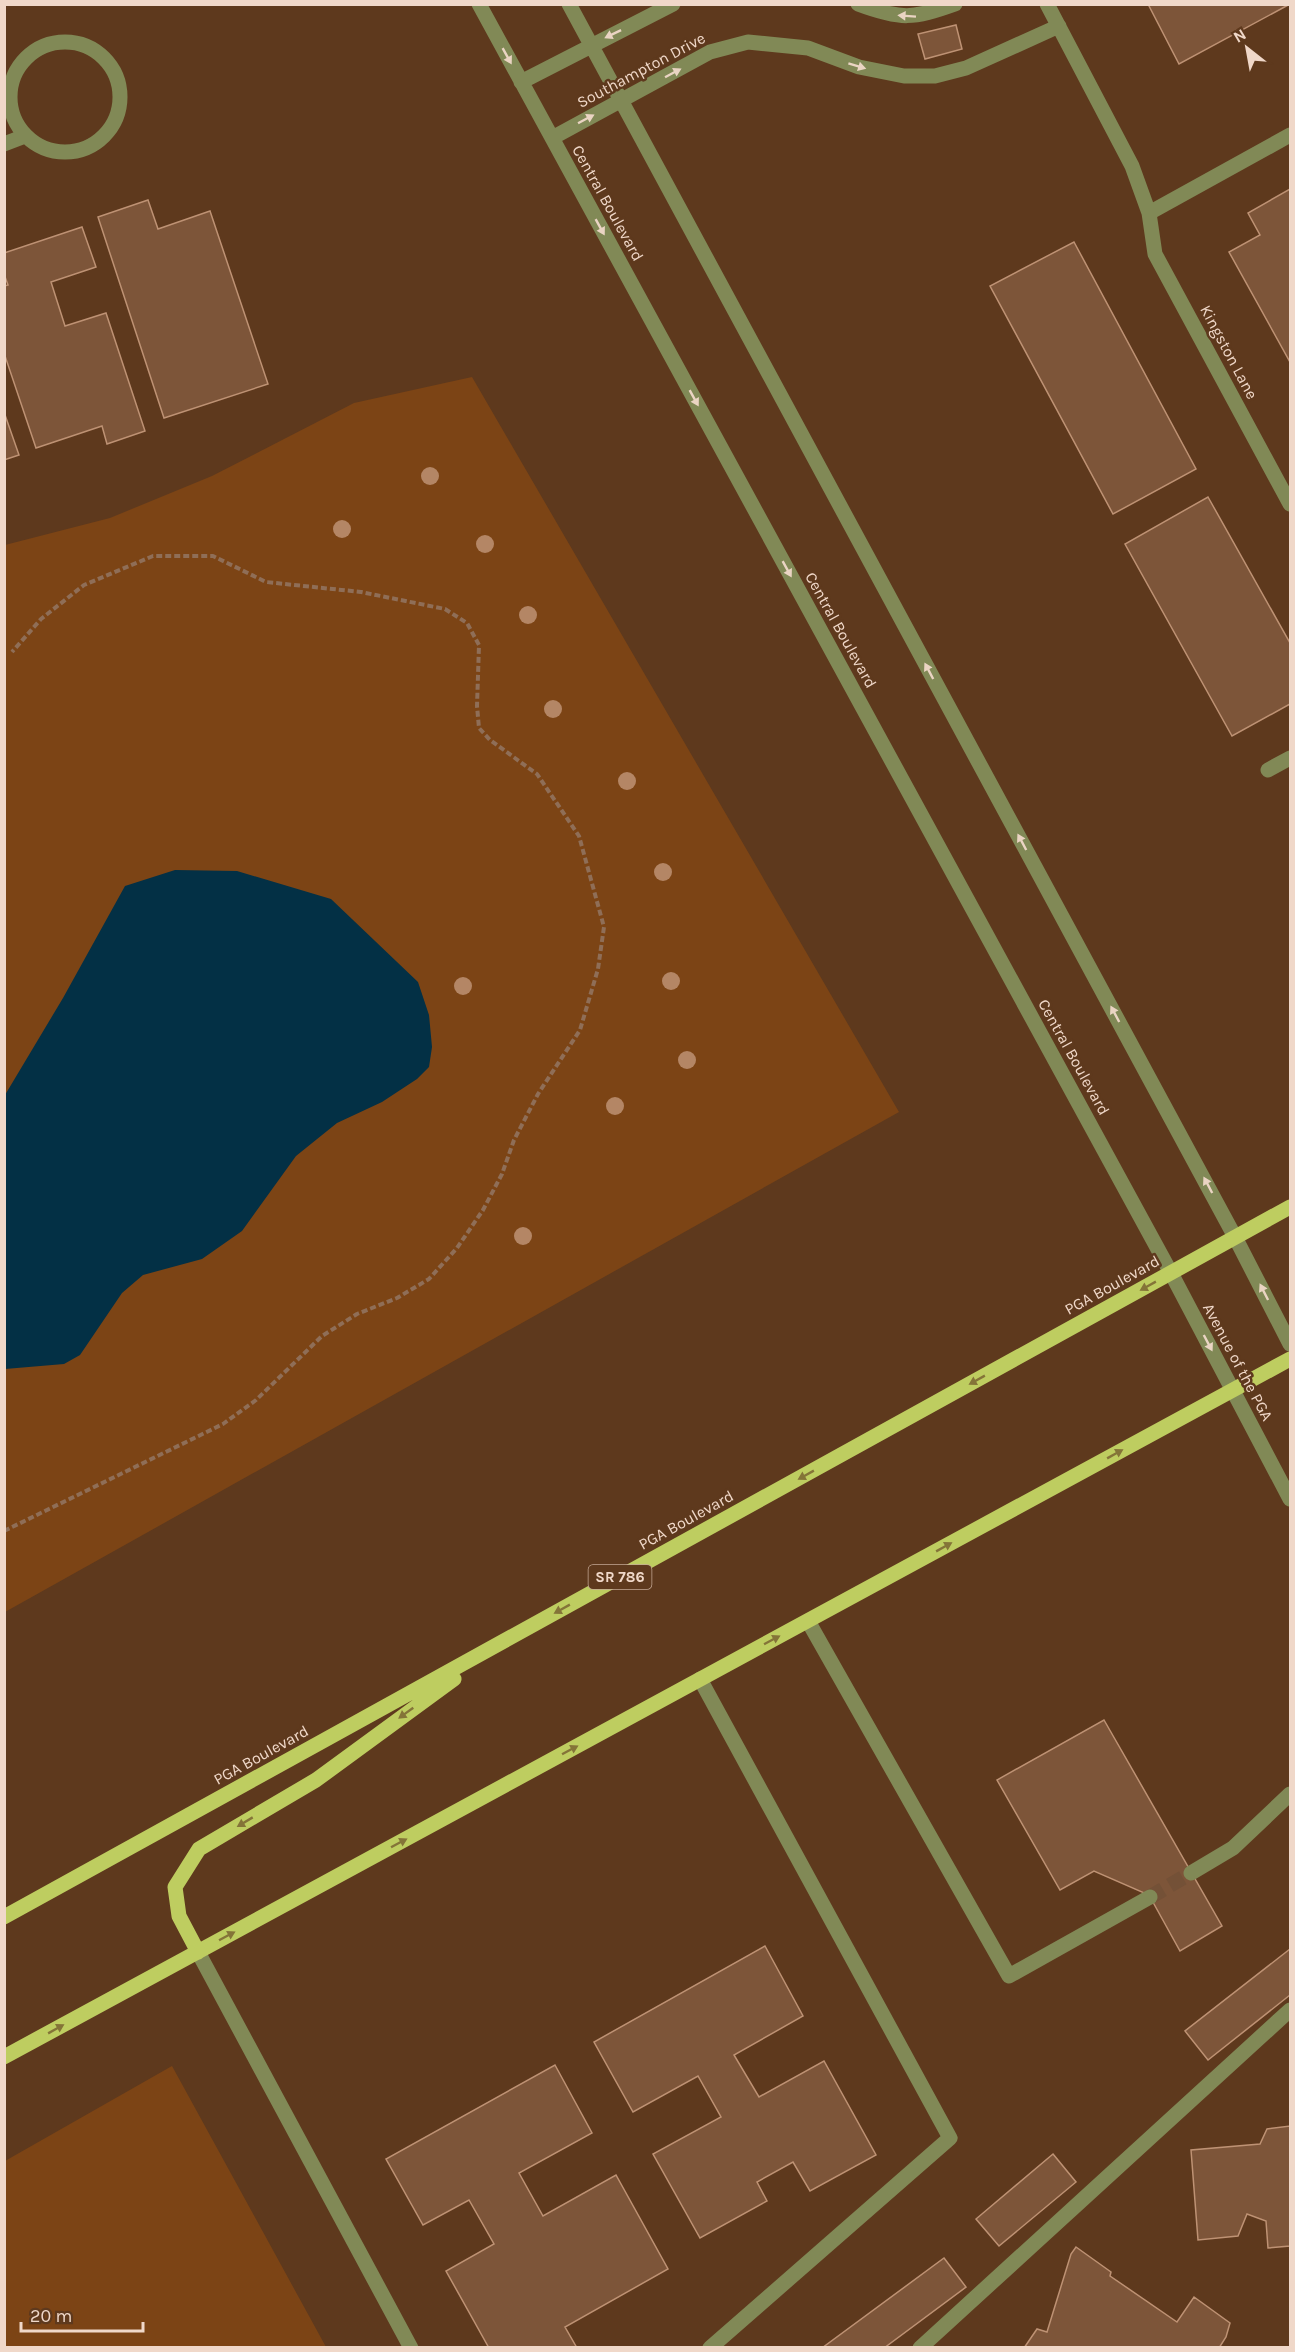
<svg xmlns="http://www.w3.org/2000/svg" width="1295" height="2352" viewBox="0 0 1295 2352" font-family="Karla,sans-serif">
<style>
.green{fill:#7c4415}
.water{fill:#033045}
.building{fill:#7d5539;stroke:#be9274;stroke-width:1.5}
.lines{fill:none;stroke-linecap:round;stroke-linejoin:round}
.minor-tunnel{stroke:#745137;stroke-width:15;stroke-dasharray:15 8;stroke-linecap:butt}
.path{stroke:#8f6e57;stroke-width:4;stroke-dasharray:6 3;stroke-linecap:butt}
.minor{stroke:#818956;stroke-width:15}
.major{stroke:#becd60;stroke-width:15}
.tree{fill:#b48665}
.oneway{fill:#ead4c3}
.oneway2{fill:#847438}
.labels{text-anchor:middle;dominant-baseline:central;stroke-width:5;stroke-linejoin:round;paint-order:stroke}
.shield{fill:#5e391d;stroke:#c4a895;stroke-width:1.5}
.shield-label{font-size:15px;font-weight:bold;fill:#f0d8c9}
.street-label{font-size:16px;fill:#f0d8c9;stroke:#5e391d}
</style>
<rect width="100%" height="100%" fill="#5e391d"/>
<!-- green -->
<path class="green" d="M 472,377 L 899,1112 L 5,1612 L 5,545 L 110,518 L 212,476 L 354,403 Z
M 172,2066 L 326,2347 L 5,2347 L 5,2161 Z"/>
<!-- water -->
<path class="water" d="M 175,870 L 237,871 L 331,899 L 418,982 L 429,1015 L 432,1047 L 429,1067 L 417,1079 L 382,1102 L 337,1123 L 296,1156 L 242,1231 L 202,1259 L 143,1275 L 122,1293 L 80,1355 L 64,1364 L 5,1369 L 5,1095 L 63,998 L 125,886 Z"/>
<!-- building -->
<path class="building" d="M 1148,4 L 1290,4 L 1179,64 Z
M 956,25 L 962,49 L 925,59 L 918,34 Z
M 1290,189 L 1290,362 L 1229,252 L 1260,235 L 1248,213 Z
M 148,200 L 158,229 L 210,211 L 268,384 L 164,418 L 98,217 Z
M 82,227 L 96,267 L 51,282 L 65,326 L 106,313 L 145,431 L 107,444 L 102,426 L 36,448 L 4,353 L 4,286 L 8,285 L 4,274 L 4,253 Z
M 1074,242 L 1196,469 L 1113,514 L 990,286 Z
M 4,412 L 19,455 L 4,460 Z
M 1208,497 L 1290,643 L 1290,704 L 1232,736 L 1125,544 Z
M 1104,1720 L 1222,1926 L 1180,1951 L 1149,1895 L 1094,1871 L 1060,1890 L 997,1780 Z
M 765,1946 L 803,2016 L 734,2055 L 759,2097 L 824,2061 L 876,2155 L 810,2191 L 793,2162 L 757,2182 L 767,2201 L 700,2238 L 653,2154 L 721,2117 L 698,2076 L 633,2112 L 594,2042 Z
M 1290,1949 L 1290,1995 L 1208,2060 L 1185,2031 Z
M 555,2065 L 592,2133 L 519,2173 L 543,2216 L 616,2175 L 668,2269 L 565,2327 L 577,2348 L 489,2348 L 446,2271 L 494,2244 L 469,2200 L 423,2225 L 386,2159 Z
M 1290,2126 L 1290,2246 L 1268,2248 L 1266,2221 L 1247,2214 L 1238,2236 L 1198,2240 L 1191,2150 L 1260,2144 L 1267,2129 Z
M 1053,2154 L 1076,2182 L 999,2246 L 976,2219 Z
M 1076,2247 L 1111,2272 L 1110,2276 L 1177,2322 L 1194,2297 L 1230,2323 L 1226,2337 L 1219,2348 L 1024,2348 L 1037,2329 L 1047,2332 L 1071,2254 Z
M 944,2258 L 966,2287 L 884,2348 L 822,2348 Z"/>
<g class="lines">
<!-- minor-tunnel -->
<path class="minor-tunnel" d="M 1150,1897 L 1191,1873"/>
<!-- path -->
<path class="path" d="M 4,1531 L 223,1424 L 256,1400 L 322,1336 L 357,1314 L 397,1298 L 429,1279 L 457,1248 L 483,1210 L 502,1174 L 514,1140 L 538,1094 L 580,1030 L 598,969 L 604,927 L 579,836 L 537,774 L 490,740 L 479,728 L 477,706 L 479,645 L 467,623 L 445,609 L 361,592 L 266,582 L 213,556 L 153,556 L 84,585 L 41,619 L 12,652"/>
<!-- minor -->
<path class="minor" d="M 479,4 L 1171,1273 L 1290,1499
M 569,4 L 1235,1237 L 1290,1344
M 858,4 C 901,20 913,19 955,4
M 1047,4 L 1132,166 L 1149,213 L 1155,254 L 1290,504
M10 97a55 55 0 1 1 110 0a55 55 0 1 1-110 0Z
M 521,82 L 673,4
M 552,138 L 710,52 L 748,42 L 808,48 L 859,67 L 904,76 L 935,76 L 966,68 L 1059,26
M 4,144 L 25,136
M 1149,213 L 1290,135
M 1268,770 L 1290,758
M 808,1621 L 1009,1976 L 1150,1897
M 700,1679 L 950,2138 L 710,2348
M 1191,1873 L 1233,1848 L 1290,1794
M 198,1952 L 411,2348
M 920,2348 L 1290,2010"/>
<!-- major -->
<path class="major" d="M 4,1917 L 1290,1207
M 198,1952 L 179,1916 L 175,1887 L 199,1849 L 316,1780 L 454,1679
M 4,2057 L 1290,1359"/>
</g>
<!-- trees -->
<g class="tree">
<circle cx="430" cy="476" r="9"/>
<circle cx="342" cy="529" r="9"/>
<circle cx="485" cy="544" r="9"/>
<circle cx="528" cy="615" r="9"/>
<circle cx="553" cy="709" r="9"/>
<circle cx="627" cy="781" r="9"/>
<circle cx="663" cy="872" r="9"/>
<circle cx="671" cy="981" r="9"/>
<circle cx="463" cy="986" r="9"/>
<circle cx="687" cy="1060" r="9"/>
<circle cx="615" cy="1106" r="9"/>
<circle cx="523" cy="1236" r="9"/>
</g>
<!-- one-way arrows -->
<defs><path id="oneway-solid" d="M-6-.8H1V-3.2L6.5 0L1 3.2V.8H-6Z" transform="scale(1.5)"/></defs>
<g class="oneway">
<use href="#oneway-solid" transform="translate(907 16) rotate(-176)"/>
<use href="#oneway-solid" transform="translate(613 34) rotate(154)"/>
<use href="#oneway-solid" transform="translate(507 56) rotate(61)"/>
<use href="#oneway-solid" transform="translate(857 66) rotate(17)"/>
<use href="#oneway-solid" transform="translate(673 73) rotate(-28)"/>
<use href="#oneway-solid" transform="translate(586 119) rotate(-28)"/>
<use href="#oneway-solid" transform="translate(600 227) rotate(61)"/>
<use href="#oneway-solid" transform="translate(694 398) rotate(61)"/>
<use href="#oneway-solid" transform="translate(787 569) rotate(61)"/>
<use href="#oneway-solid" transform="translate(929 671) rotate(-118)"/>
<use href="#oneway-solid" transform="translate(1022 842) rotate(-118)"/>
<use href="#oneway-solid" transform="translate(1115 1014) rotate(-118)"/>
<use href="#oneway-solid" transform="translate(1208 1185) rotate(-118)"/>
<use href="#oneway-solid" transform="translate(1264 1292) rotate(-117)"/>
<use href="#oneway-solid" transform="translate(1208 1343) rotate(62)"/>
</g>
<g class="oneway2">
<use href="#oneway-solid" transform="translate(1148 1286) rotate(151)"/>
<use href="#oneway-solid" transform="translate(977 1380) rotate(151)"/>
<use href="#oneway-solid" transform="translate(1115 1454) rotate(-29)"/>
<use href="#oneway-solid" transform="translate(806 1475) rotate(151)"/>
<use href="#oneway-solid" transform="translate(944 1547) rotate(-29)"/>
<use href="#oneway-solid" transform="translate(562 1609) rotate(151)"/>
<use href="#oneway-solid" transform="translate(772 1640) rotate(-28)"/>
<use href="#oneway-solid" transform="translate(406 1713) rotate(144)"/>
<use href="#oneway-solid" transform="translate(570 1750) rotate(-28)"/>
<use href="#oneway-solid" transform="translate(245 1822) rotate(149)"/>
<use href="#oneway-solid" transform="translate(399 1843) rotate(-28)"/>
<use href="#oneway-solid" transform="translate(227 1936) rotate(-28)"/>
<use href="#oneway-solid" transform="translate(56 2029) rotate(-29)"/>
</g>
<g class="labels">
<!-- shield labels -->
<rect class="shield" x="588.5" y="1565" width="63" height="24" rx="4.5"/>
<g class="shield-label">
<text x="620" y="1577">SR 786</text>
</g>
<!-- street labels -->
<g class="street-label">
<text transform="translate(641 70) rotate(-28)">Southampton Drive</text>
<text transform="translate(608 203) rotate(61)">Central Boulevard</text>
<text transform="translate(1229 352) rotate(62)">Kingston Lane</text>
<text transform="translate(841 630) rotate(61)">Central Boulevard</text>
<text transform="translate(1074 1057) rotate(61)">Central Boulevard</text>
<text transform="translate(1112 1285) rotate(-29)">PGA Boulevard</text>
<text transform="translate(1238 1362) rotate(62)">Avenue of the PGA</text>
<text transform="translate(686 1520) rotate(-29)">PGA Boulevard</text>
<text transform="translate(261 1755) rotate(-29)">PGA Boulevard</text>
</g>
</g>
<!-- border -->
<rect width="1295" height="2352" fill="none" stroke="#f0d8c9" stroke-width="12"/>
<!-- north arrow -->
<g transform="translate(1247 48) rotate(329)" stroke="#5e391d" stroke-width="4.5" paint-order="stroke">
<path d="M0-4.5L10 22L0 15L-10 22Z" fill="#f0d8c9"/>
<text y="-9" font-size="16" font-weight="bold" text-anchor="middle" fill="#f0d8c9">N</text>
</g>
<!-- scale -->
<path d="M21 2322v9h122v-9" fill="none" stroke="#f0d8c9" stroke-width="3"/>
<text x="30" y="2322" font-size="18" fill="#f0d8c9" stroke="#5e391d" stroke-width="4.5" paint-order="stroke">20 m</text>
</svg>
